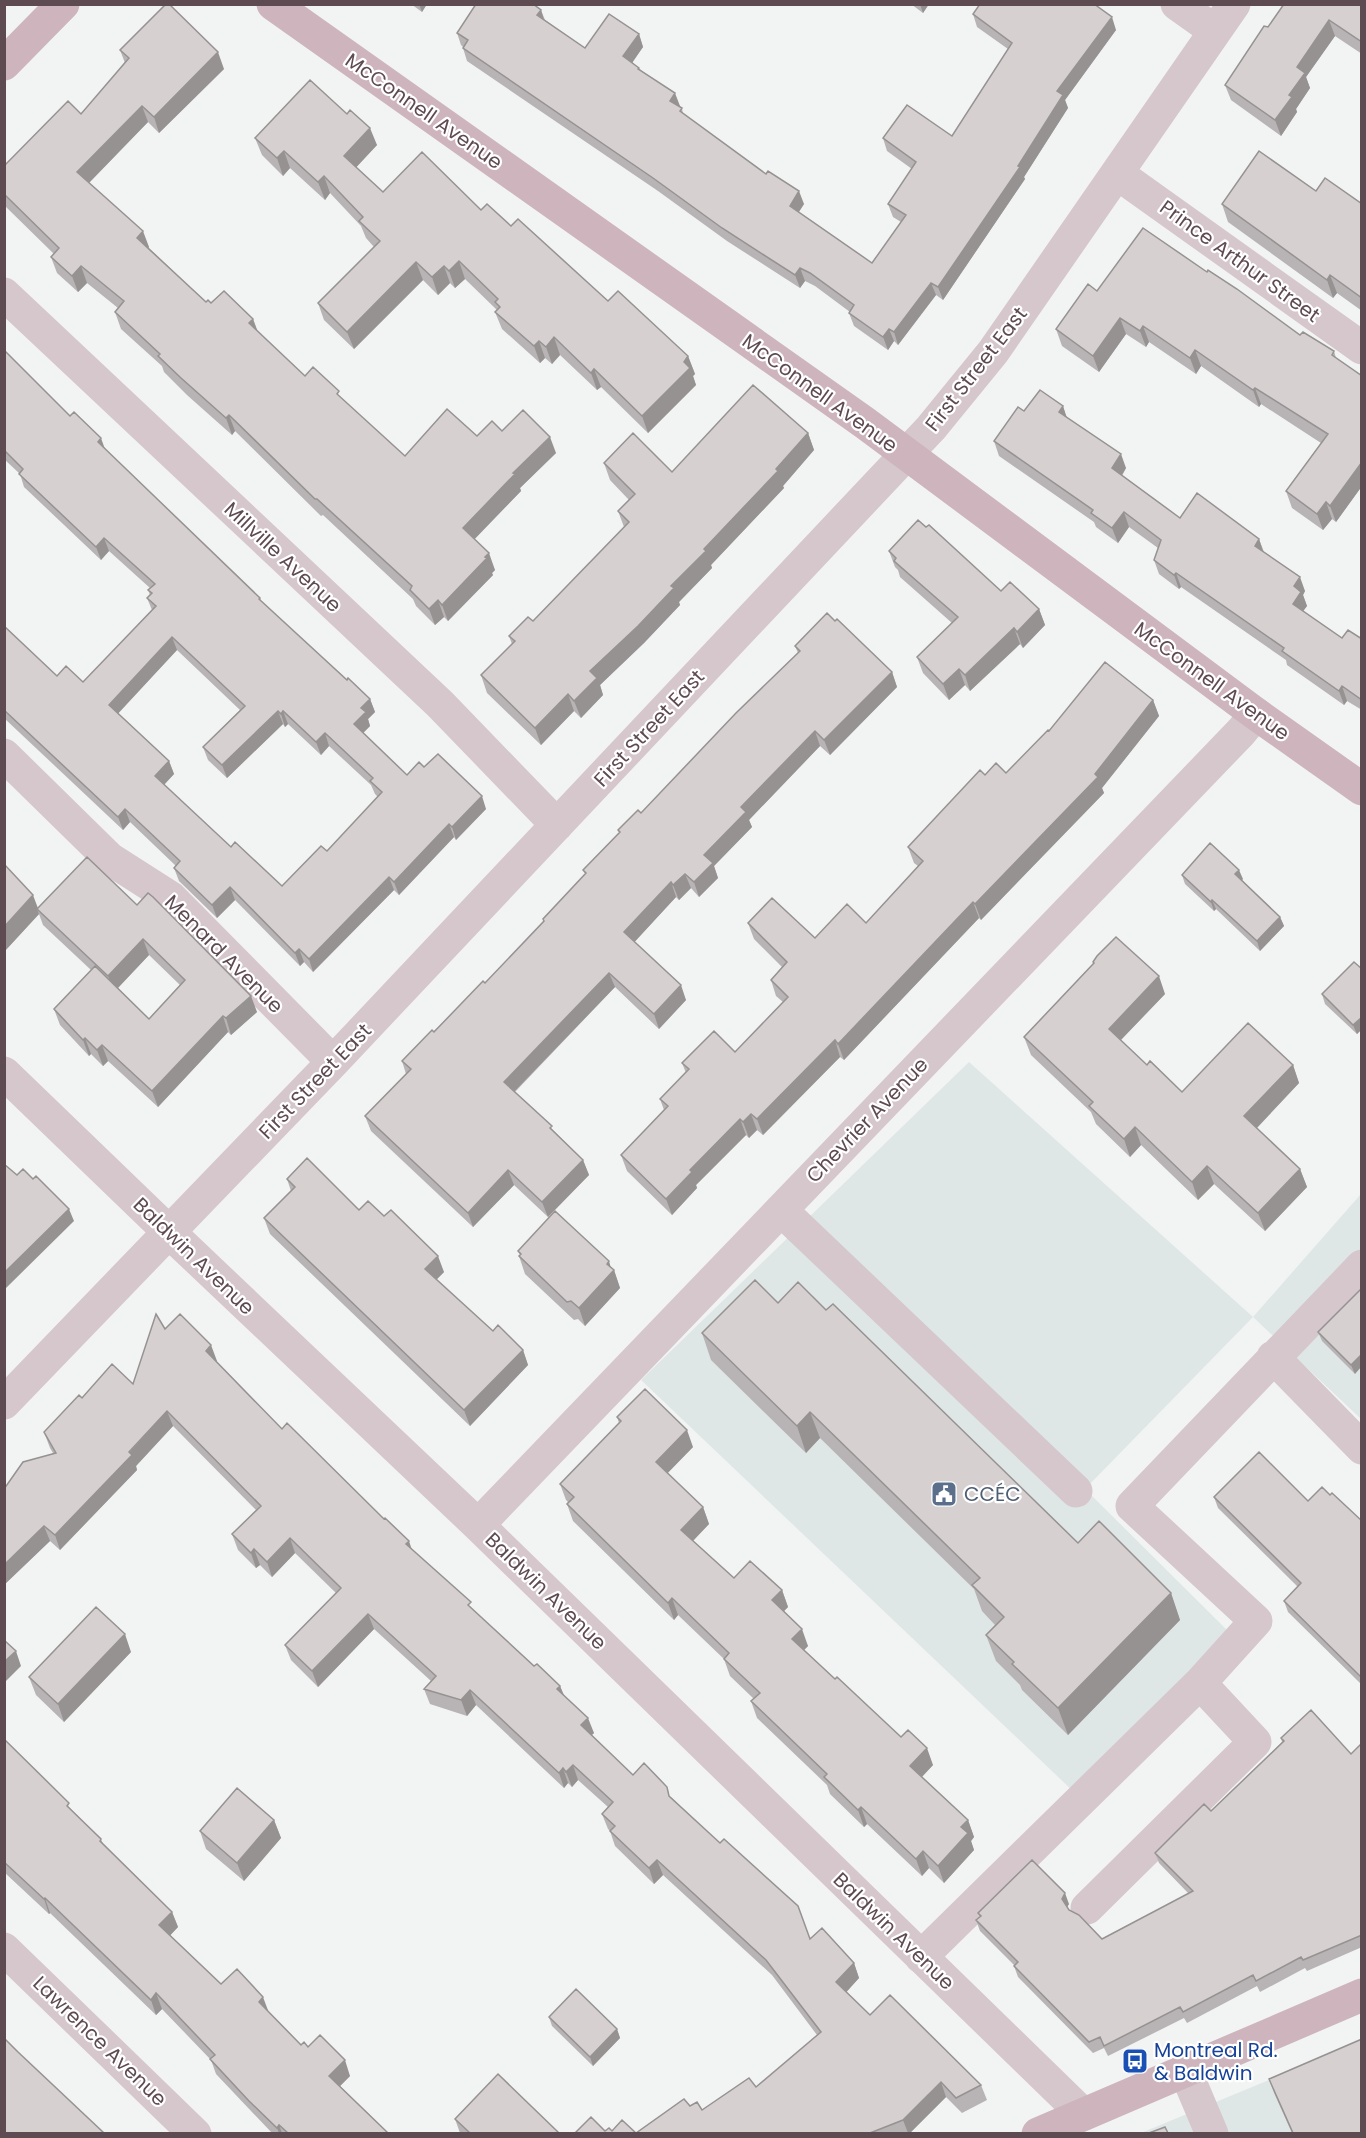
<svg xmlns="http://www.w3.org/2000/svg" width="1366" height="2138" viewBox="0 0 1366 2138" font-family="Poppins,sans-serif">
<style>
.commercial{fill:#dee7e6}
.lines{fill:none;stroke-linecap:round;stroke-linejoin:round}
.minor{stroke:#d5c7cc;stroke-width:33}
.major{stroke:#ceb4bd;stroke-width:33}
.wall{fill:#b8b3b4;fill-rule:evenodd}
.shaded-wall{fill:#969292}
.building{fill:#d6d0d1;stroke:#969292;stroke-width:1.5;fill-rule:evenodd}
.labels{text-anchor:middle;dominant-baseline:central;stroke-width:4.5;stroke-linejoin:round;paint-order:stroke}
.street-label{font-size:20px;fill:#5e4b52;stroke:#fff}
.service-label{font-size:20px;fill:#4e5e75;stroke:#fff;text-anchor:start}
.transit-label{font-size:20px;fill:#164399;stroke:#fff;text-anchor:start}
</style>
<rect width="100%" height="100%" fill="#f2f4f3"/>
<!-- commercial -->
<path class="commercial" d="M 969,1062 L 1253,1317 L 1361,1194 L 1361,1419 L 1253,1317 L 1085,1489 L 1229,1632 L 1075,1793 L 641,1380 Z
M 1361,2042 L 1361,2133 L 1141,2133 Z"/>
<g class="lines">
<!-- minor -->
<path class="minor" d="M 1177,4 L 1215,31
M 1118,174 L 1362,348
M 4,294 L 440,704 L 557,825
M 4,755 L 110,859 L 171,898 L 333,1062
M 4,1073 L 170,1233 L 478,1525 L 1083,2114
M 781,1210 L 1076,1491
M 1273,1357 L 1362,1448
M 4,1403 L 333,1062 L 931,428 L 993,352 L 1234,4
M 478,1525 L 1241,732 L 1256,714
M 1087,1908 L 1255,1742 L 1200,1683
M 4,1949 L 195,2134
M 921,1957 L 1200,1683 L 1256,1621 L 1132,1506 L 1362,1266
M 1185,2070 L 1212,2134"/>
<!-- major -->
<path class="major" d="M 273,4 L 865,423 L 1256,714 L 1362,789
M 4,64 L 63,4
M 1038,2134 L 1362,1995"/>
</g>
<!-- wall -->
<path class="wall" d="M 411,4 L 427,4 L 422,12 Z
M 911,4 L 929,4 L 923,13 Z
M 1362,4 L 1362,54 L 1335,36 L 1306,77 L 1310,88 L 1296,109 L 1297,112 L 1281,136 L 1231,100 L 1225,85 L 1268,27 Z
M 541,10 L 545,20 L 585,48 L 639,34 L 643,47 L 632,62 L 680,106 L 679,107 L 682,108 L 683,114 L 804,204 L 799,212 L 872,263 L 901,222 L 893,217 L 888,204 L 912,169 L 887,151 L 883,138 L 952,136 L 1008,49 L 977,27 L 973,14 L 1116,30 L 1065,100 L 1068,108 L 1024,177 L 1025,179 L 943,300 L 936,295 L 898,345 L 894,341 L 888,350 L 854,326 L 849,313 L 850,312 L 815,286 L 805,281 L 800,288 L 727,241 L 658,191 L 467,61 L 463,48 L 463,47 L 461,45 L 457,33 Z
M 120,50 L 224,69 L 159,133 L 148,122 L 89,183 L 149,247 L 149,248 L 206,302 L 253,319 L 258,332 L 305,376 L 341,398 L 405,456 L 477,436 L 502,431 L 556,453 L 520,488 L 521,491 L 474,539 L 495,570 L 492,573 L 493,575 L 448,621 L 444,617 L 435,625 L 416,606 L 413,599 L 323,515 L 321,516 L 235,431 L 232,435 L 187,395 L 164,372 L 162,366 L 121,329 L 115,312 L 118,308 L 87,283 L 78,292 L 57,273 L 51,257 L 54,254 L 4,205 L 4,166 L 81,114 L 125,63 Z
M 347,114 L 377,145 L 356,167 L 383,192 L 481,210 L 511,226 L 608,301 L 688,356 L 695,374 L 693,376 L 696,385 L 648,433 L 601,387 L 597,390 L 560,355 L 552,364 L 545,358 L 540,363 L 502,329 L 495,312 L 497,310 L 465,279 L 455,288 L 450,283 L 438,295 L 423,280 L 354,349 L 324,320 L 318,303 L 374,247 L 366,238 L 361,226 L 330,193 L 325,200 L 290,168 L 283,176 L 262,155 L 255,138 Z
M 1316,191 L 1362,204 L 1362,311 L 1337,293 L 1333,298 L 1228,222 L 1222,204 Z
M 1097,291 L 1300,335 L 1334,351 L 1336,358 L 1362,376 L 1362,486 L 1336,522 L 1332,519 L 1323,530 L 1292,508 L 1286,491 L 1321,443 L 1261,404 L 1259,407 L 1201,366 L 1196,374 L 1149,342 L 1146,347 L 1126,334 L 1099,372 L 1062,346 L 1056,329 Z
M 4,350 L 70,416 L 260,598 L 261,602 L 347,680 L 370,699 L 375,712 L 368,719 L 370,726 L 363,733 L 407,775 L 424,767 L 486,809 L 456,840 L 454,837 L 399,895 L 394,890 L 313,972 L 304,962 L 300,966 L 235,900 L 217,918 L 179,881 L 174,868 L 176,866 L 130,822 L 123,830 L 4,718 L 4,626 L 57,676 L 83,682 L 152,610 L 147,598 L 150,595 L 148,590 L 150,588 L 109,551 L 101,560 L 24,487 L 20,474 L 4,459 ZM 177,650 L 240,710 L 203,747 L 208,760 L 227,778 L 283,724 L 285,727 L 288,724 L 321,755 L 329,746 L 371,785 L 375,794 L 378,797 L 327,851 L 282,886 L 231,847 L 164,785 L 174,774 L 169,761 L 118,713 Z
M 1063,406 L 1066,417 L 1126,468 L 1122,476 L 1180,518 L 1259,539 L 1264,552 L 1305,591 L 1303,595 L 1307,606 L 1303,611 L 1342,638 L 1362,639 L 1362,710 L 1347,701 L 1344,705 L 1287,665 L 1286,660 L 1181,587 L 1179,589 L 1159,574 L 1154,560 L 1158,548 L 1129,527 L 1118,543 L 1096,527 L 1094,522 L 999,456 L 994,441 L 1024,411 Z
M 808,433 L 814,450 L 783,486 L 784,488 L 711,565 L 712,568 L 679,602 L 680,605 L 644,643 L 600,685 L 603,695 L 581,718 L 574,711 L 541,745 L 487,693 L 481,675 L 512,644 L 509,636 L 533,621 L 624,527 L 618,511 L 629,500 L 610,480 L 604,463 L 672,472 Z
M 889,551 L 1001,591 L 1039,609 L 1045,625 L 1023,648 L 1020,644 L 970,691 L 965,685 L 949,700 L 923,673 L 917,657 L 952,623 L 900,577 L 898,570 L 895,567 Z
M 795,646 L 892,672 L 897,687 L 830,755 L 820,746 L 749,820 L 752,827 L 714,866 L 718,878 L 699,897 L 691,888 L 679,900 L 676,897 L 634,942 L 686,1000 L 659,1029 L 615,987 L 515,1092 L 583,1160 L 589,1175 L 548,1217 L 514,1185 L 473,1227 L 371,1131 L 365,1116 L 406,1074 L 402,1061 L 485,983 L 544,922 L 543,919 L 585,874 L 583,870 L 619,833 L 618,830 L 641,813 L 798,653 Z
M 1153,700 L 1159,716 L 1102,788 L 1104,793 L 981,920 L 979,918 L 844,1060 L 840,1057 L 763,1135 L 757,1130 L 749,1138 L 746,1135 L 696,1185 L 697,1188 L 672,1215 L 627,1171 L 621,1155 L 664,1110 L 660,1099 L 686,1073 L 682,1063 L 735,1052 L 783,1002 L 776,996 L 771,980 L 782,967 L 754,939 L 748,923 L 815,938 L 866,923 L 918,866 L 914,863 L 908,847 L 985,775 L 1006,773 L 1049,731 Z
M 1182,875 L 1243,879 L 1242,880 L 1280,917 L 1284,926 L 1260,951 L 1216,909 L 1214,911 L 1185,884 Z
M 137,905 L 257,1012 L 231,1035 L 228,1032 L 158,1107 L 108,1061 L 103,1066 L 91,1054 L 89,1056 L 60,1025 L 54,1009 L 91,970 L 43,925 L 39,914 L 4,952 L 38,908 ZM 149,955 L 180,985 L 149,1019 L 118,988 Z
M 1093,962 L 1165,994 L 1121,1040 L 1147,1065 L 1182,1092 L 1293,1065 L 1299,1083 L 1257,1128 L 1300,1169 L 1307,1187 L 1265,1231 L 1214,1184 L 1198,1200 L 1141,1145 L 1130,1157 L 1096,1124 L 1091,1112 L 1031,1055 L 1024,1037 L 1093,964 Z
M 1362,969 L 1362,1029 L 1357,1034 L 1325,1004 L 1322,994 Z
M 287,1179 L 359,1210 L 384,1216 L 444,1272 L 436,1280 L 493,1331 L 523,1350 L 528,1365 L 470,1426 L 270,1234 L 264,1218 L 291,1191 Z
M 518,1251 L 611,1268 L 614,1270 L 620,1288 L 585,1326 L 578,1319 L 574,1320 L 525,1274 L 519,1256 L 520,1255 Z
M 1362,1288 L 1355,1374 L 1322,1341 L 1318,1332 Z
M 778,1303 L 826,1310 L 1078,1543 L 1171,1593 L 1180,1620 L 1068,1735 L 1022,1690 L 1020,1685 L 996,1661 L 986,1635 L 995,1625 L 982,1611 L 974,1589 L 820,1438 L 806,1453 L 711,1360 L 702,1333 Z
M 165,1329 L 217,1361 L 216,1361 L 282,1429 L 412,1549 L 474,1611 L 534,1666 L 560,1686 L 564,1695 L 594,1733 L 591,1735 L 633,1775 L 672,1798 L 810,1939 L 854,1963 L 859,1978 L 846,1992 L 870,2015 L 981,2085 L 987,2100 L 962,2113 L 946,2097 L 910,2133 L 575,2133 L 605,2131 L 636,2133 L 690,2106 L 702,2110 L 756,2087 L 817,2035 L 772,1975 L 663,1875 L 654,1884 L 615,1846 L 610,1831 L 608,1829 L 602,1814 L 608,1807 L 578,1780 L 572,1787 L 568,1783 L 564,1788 L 476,1705 L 467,1716 L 430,1704 L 424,1689 L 431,1681 L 374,1629 L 318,1687 L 291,1660 L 285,1645 L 336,1593 L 295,1553 L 272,1577 L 260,1565 L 256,1568 L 238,1550 L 232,1534 L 256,1510 L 173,1426 L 136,1466 L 137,1470 L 60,1550 L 50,1541 L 4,1585 L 4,1489 L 53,1453 L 50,1448 L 44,1432 L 82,1398 L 133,1384 Z
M 617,1417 L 693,1447 L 667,1473 L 703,1507 L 709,1524 L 693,1541 L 734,1578 L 782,1590 L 788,1607 L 784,1611 L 808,1646 L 804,1650 L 835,1679 L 933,1765 L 922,1777 L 968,1820 L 974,1837 L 971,1841 L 974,1850 L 944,1883 L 929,1868 L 922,1876 L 867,1824 L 864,1827 L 830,1794 L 827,1785 L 757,1718 L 751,1701 L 754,1699 L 730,1676 L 724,1659 L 678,1615 L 674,1620 L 573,1521 L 567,1504 L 568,1502 L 566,1500 L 560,1484 L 619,1423 Z
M 1330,1495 L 1362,1521 L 1362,1685 L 1288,1612 L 1284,1601 L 1298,1587 L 1218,1508 L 1214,1497 L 1308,1501 Z
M 131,1652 L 64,1722 L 36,1695 L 29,1677 Z
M 1281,1738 L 1351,1754 L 1362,1743 L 1362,1947 L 1307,1971 L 1305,1968 L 1260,1992 L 1257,1986 L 1187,2023 L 1184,2018 L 1108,2056 L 1104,2048 L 1093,2053 L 1018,1977 L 1014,1966 L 1015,1966 L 980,1931 L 976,1920 L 980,1917 L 978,1913 L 1069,1904 L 1067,1907 L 1069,1910 L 1102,1939 L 1189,1894 L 1159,1863 L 1155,1853 L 1211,1811 L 1282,1742 Z
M 4,1739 L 72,1810 L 101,1839 L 103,1844 L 172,1912 L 178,1927 L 170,1935 L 221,1984 L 269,2012 L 301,2045 L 308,2047 L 350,2076 L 340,2086 L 388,2133 L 272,2133 L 216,2074 L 211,2060 L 162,2009 L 156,2015 L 50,1913 L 49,1914 L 4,1872 Z
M 274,1820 L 281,1838 L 244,1881 L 206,1849 L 200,1831 Z
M 549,2017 L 617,2029 L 620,2038 L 593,2066 L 552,2026 Z
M 1269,2079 L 1362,2133 L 1292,2133 L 1274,2093 Z
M 455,2119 L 559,2133 L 460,2133 Z"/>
<!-- shaded-wall -->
<path class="shaded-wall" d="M 419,4 L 427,4 L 422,12 Z
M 920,4 L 929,4 L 923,13 Z
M 541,10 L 545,23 L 537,15 Z
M 1112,17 L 1116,30 L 1065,100 L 1068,108 L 1024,177 L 1025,179 L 943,300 L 938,287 L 1018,166 L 1057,91 Z
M 1329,20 L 1335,36 L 1306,77 L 1310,88 L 1296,109 L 1297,112 L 1281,136 L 1275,120 L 1289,95 L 1297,67 Z
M 639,34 L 643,47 L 628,69 L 623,56 Z
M 218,52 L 224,69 L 159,133 L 154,117 Z
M 675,93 L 680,106 L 675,114 L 670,101 Z
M 142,106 L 148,122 L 83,189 L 77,172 Z
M 370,128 L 377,145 L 351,173 L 344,156 Z
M 284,151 L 290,168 L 283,176 L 277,158 Z
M 324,176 L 330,193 L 325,200 L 318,182 Z
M 799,191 L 804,204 L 794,219 L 790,206 Z
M 143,231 L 149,247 L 143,254 L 137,238 Z
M 459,261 L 465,279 L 455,288 L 449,271 Z
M 416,262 L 423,280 L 354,349 L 347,332 Z
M 81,266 L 87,283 L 78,292 L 72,276 Z
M 444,266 L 450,283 L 438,295 L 432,277 Z
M 800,268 L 805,281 L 800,288 L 795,275 Z
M 1330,275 L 1337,293 L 1333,298 L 1327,280 Z
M 931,283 L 936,295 L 898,345 L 894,332 Z
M 1120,318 L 1126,334 L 1099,372 L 1093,356 Z
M 253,319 L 259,336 L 249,323 Z
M 1143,326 L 1149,342 L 1146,347 L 1140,331 Z
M 889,329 L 894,341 L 888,350 L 883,337 Z
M 554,337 L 560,355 L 552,364 L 546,347 Z
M 539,341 L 545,358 L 540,363 L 534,346 Z
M 1195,350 L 1201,366 L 1196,374 L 1190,358 Z
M 688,356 L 695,374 L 693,376 L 696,385 L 648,433 L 642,416 Z
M 594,369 L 601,387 L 597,390 L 591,373 Z
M 1255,388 L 1261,404 L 1259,407 L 1253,390 Z
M 1063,406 L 1068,421 L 1059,412 Z
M 229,415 L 235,431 L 232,435 L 226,418 Z
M 808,433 L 814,450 L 783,486 L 784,488 L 711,565 L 712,568 L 679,602 L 680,605 L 644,643 L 600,685 L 603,695 L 581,718 L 574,701 L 590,671 L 671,586 L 704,549 L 776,469 Z
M 550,437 L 556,453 L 520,488 L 521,491 L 469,545 L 463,528 L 513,473 Z
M 101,438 L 106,452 L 98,442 Z
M 1121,454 L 1126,468 L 1117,483 L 1112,468 Z
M 1362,462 L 1362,486 L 1336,522 L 1330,506 Z
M 1326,502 L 1332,519 L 1323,530 L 1317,514 Z
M 1124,512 L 1129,527 L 1118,543 L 1112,528 Z
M 104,538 L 109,551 L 101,560 L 96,547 Z
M 1259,539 L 1264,554 L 1255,546 Z
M 489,553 L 495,570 L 492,573 L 493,575 L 448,621 L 442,605 Z
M 1176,573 L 1181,587 L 1179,589 L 1174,575 Z
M 1300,577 L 1305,591 L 1303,595 L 1307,606 L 1298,618 L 1293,604 L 1294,586 Z
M 438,600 L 444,617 L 435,625 L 429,609 Z
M 1039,609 L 1045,625 L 1023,648 L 1017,632 Z
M 1014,628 L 1020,644 L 970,691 L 965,675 Z
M 172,637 L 177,650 L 114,718 L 109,705 Z
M 959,669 L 965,685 L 949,700 L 943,684 Z
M 892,672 L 897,687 L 830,755 L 824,740 Z
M 1342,686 L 1347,701 L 1344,705 L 1339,691 Z
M 568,694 L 574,711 L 541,745 L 535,728 Z
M 370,699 L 375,712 L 368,719 L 370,726 L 359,737 L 354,724 L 361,708 Z
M 1153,700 L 1159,716 L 1102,788 L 1104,793 L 981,920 L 975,904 L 1095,774 Z
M 278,711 L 283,724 L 227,778 L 222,765 Z
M 283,711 L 288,724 L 285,727 L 281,714 Z
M 815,731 L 820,746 L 749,820 L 752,827 L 714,866 L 718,878 L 699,897 L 694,882 L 704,855 L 741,807 Z
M 325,733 L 329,746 L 321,755 L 316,742 Z
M 169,761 L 174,774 L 160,789 L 155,776 Z
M 482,796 L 486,809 L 456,840 L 452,827 Z
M 125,809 L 130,822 L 123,830 L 118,817 Z
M 449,824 L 454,837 L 399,895 L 394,882 Z
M 1239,870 L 1243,879 L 1239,883 L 1235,874 Z
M 685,874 L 691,888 L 679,900 L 673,885 Z
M 389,877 L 394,890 L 313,972 L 309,959 Z
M 671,882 L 676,897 L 630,947 L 624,932 Z
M 230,887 L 235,900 L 217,918 L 212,905 Z
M 33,895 L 39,911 L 37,909 L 39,914 L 4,952 L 4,927 Z
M 1212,900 L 1216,909 L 1214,911 L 1211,902 Z
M 973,902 L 979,918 L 844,1060 L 838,1044 Z
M 1280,917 L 1284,926 L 1260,951 L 1257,941 Z
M 143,939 L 149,955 L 114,992 L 108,976 Z
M 299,949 L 304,962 L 300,966 L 295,953 Z
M 609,973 L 615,987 L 509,1097 L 504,1082 Z
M 1159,976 L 1165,994 L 1115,1046 L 1109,1029 Z
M 681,985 L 686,1000 L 659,1029 L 654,1014 Z
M 251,996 L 257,1012 L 231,1035 L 226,1018 Z
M 223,1016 L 228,1032 L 158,1107 L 152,1091 Z
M 1362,1017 L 1362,1029 L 1357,1034 L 1353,1025 Z
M 85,1038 L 91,1054 L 89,1056 L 83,1040 Z
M 835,1040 L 840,1057 L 763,1135 L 757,1119 Z
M 102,1045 L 108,1061 L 103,1066 L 97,1050 Z
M 1293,1065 L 1299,1083 L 1251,1134 L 1244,1116 Z
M 751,1114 L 757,1130 L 749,1138 L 743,1122 Z
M 740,1119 L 746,1135 L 696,1185 L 697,1188 L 672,1215 L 666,1199 L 690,1170 Z
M 1135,1127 L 1141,1145 L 1130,1157 L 1124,1139 Z
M 583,1160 L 589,1175 L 548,1217 L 542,1202 Z
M 1207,1166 L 1214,1184 L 1198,1200 L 1192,1182 Z
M 1300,1169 L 1307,1187 L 1265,1231 L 1258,1213 Z
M 508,1170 L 514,1185 L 473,1227 L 468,1213 Z
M 69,1209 L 74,1221 L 4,1290 L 4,1273 Z
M 438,1256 L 444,1272 L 431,1285 L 425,1269 Z
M 609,1261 L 612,1272 L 614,1270 L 620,1288 L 585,1326 L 579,1308 Z
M 211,1345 L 217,1361 L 212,1366 L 206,1351 Z
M 523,1350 L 528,1365 L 470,1426 L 464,1410 Z
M 1362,1354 L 1362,1366 L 1355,1374 L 1351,1365 Z
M 167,1411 L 173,1426 L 136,1466 L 137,1470 L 60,1550 L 55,1535 Z
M 810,1412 L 820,1438 L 806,1453 L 797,1426 Z
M 687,1430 L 693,1447 L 662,1479 L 656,1462 Z
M 703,1507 L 709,1524 L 687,1547 L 681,1530 Z
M 44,1526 L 50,1541 L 4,1585 L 4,1565 Z
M 290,1538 L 295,1553 L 272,1577 L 267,1562 Z
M 409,1541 L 414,1556 L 406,1544 Z
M 254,1549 L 260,1565 L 256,1568 L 251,1553 Z
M 782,1590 L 788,1607 L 778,1617 L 772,1600 Z
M 1171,1593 L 1180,1620 L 1068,1735 L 1058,1708 Z
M 672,1598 L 678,1615 L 674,1620 L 668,1603 Z
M 368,1614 L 374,1629 L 318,1687 L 312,1671 Z
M 802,1629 L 808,1646 L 798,1656 L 792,1639 Z
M 125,1634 L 131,1652 L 64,1722 L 58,1704 Z
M 16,1651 L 21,1666 L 4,1683 L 4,1662 Z
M 560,1686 L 566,1701 L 557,1689 Z
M 470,1690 L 476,1705 L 467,1716 L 461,1700 Z
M 588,1718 L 594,1733 L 586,1741 L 581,1725 Z
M 927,1748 L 933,1765 L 916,1783 L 910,1766 Z
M 573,1765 L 578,1780 L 572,1787 L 566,1772 Z
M 563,1768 L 568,1783 L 564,1788 L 559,1773 Z
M 861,1807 L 867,1824 L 864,1827 L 858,1810 Z
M 274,1820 L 281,1838 L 244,1881 L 237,1863 Z
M 968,1820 L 974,1837 L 971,1841 L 974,1850 L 944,1883 L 938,1866 L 961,1827 Z
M 923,1851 L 929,1868 L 922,1876 L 916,1859 Z
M 657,1860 L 663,1875 L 654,1884 L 649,1868 Z
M 1065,1893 L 1069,1904 L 1066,1909 L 1062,1899 Z
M 45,1898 L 50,1913 L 49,1914 L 44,1899 Z
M 172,1912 L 178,1927 L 165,1941 L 159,1925 Z
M 854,1963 L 859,1978 L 842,1997 L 836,1982 Z
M 156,1993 L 162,2009 L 156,2015 L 151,2000 Z
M 263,1997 L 269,2013 L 259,2002 Z
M 617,2029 L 620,2038 L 593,2066 L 590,2057 Z
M 345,2060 L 350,2076 L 335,2091 L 329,2076 Z
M 941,2082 L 946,2097 L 910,2133 L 908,2133 L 903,2120 Z
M 279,2125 L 282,2133 L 279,2133 L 277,2128 Z"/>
<!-- building -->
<path class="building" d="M 166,4 L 169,4 L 218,52 L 154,117 L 142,106 L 77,172 L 143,231 L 137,238 L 206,302 L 208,300 L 211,303 L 224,291 L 253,319 L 249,323 L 305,376 L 313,367 L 339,391 L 337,394 L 405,456 L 447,409 L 477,436 L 492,421 L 502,431 L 523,410 L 550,437 L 513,473 L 515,474 L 463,528 L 489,553 L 485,557 L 487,558 L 442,605 L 438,600 L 429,609 L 410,590 L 412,586 L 317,499 L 315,499 L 229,415 L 226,418 L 181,378 L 158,356 L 160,354 L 115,312 L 124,301 L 81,266 L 72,276 L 51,257 L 59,248 L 4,194 L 4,166 L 68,101 L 81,114 L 129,58 L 120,50 Z
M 476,4 L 533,4 L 541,10 L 537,15 L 585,48 L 609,14 L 639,34 L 623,56 L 639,68 L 638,69 L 675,93 L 670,101 L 682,108 L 680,111 L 766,174 L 768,171 L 799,191 L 790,206 L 872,263 L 906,215 L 888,204 L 916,162 L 883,138 L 907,105 L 952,136 L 1012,43 L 973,14 L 980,4 L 1094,4 L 1112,17 L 1057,91 L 1063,95 L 1018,166 L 1020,167 L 938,287 L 931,283 L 894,332 L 889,329 L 883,337 L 849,313 L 854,305 L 810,273 L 800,268 L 795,275 L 722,228 L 653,178 L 463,48 L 468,40 L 457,33 Z
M 1284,4 L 1362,4 L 1362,42 L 1329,20 L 1297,67 L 1305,73 L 1289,95 L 1292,97 L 1275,120 L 1225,85 L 1264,26 L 1268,27 Z
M 310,80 L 347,114 L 350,110 L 370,128 L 344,156 L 383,192 L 422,152 L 481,210 L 487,204 L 511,226 L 518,219 L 608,301 L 618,291 L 688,356 L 684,362 L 690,368 L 642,416 L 594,369 L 591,373 L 554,337 L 546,347 L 539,341 L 534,346 L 495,312 L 500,307 L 495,302 L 498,299 L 459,261 L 449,271 L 444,266 L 432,277 L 416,262 L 347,332 L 318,303 L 380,241 L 359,221 L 363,217 L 324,176 L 318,182 L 284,151 L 277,158 L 255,138 Z
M 1259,151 L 1316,191 L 1325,178 L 1362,204 L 1362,298 L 1330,275 L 1327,280 L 1222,204 Z
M 1143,228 L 1207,272 L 1208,270 L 1237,289 L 1300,335 L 1303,332 L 1334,351 L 1332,355 L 1362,376 L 1362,462 L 1330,506 L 1326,502 L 1317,514 L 1286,491 L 1328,434 L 1255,388 L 1253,390 L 1195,350 L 1190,358 L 1143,326 L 1140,331 L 1120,318 L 1093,356 L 1056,329 L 1088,284 L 1097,291 Z
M 4,350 L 70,416 L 74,412 L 101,438 L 98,442 L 260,598 L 259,599 L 347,680 L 348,678 L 370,699 L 361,708 L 366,712 L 354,724 L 407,775 L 419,762 L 424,767 L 438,754 L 482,796 L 452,827 L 449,824 L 394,882 L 389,877 L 309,959 L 299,949 L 295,953 L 230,887 L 212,905 L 174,868 L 180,861 L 125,809 L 118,817 L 4,710 L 4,626 L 57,676 L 66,666 L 83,682 L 156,606 L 147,598 L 152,593 L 148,590 L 155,584 L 104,538 L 96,547 L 19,474 L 23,469 L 4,450 ZM 172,637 L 245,706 L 203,747 L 222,765 L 278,711 L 281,714 L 283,711 L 316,742 L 325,733 L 373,778 L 370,781 L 382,792 L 327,851 L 321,846 L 282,886 L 235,842 L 231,847 L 155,776 L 169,761 L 109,705 Z
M 753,385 L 808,433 L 776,469 L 778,471 L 704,549 L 706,551 L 671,586 L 674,588 L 638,626 L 590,671 L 597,678 L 574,701 L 568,694 L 535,728 L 481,675 L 515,641 L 509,636 L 528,617 L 533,621 L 629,522 L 618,511 L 635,494 L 604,463 L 633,433 L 672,472 Z
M 1040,390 L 1063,406 L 1059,412 L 1121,454 L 1112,468 L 1180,518 L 1197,493 L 1259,539 L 1255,546 L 1300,577 L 1294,586 L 1301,592 L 1293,604 L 1342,638 L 1348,630 L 1362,639 L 1362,700 L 1342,686 L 1339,691 L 1282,651 L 1284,648 L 1176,573 L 1174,575 L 1154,560 L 1161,540 L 1124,512 L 1112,528 L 1091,513 L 1093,510 L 994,441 L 1018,407 L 1024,411 Z
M 918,520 L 926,527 L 929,525 L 1001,591 L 1010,582 L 1039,609 L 1017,632 L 1014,628 L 965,675 L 959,669 L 943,684 L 917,657 L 958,617 L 894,561 L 896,558 L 889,551 Z
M 827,613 L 835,621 L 837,619 L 892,672 L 824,740 L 815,731 L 741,807 L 746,812 L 704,855 L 713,863 L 694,882 L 685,874 L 673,885 L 671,882 L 624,932 L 681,985 L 654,1014 L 609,973 L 504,1082 L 552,1126 L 550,1128 L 583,1160 L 542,1202 L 508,1170 L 468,1213 L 365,1116 L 411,1069 L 402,1061 L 432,1030 L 434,1032 L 483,981 L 485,983 L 544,921 L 543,919 L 586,873 L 583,870 L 620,832 L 618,830 L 638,810 L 641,813 L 736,713 L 800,651 L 795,646 Z
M 1105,662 L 1153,700 L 1095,774 L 1098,777 L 975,904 L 973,902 L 838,1044 L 835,1040 L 757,1119 L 751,1114 L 743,1122 L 740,1119 L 690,1170 L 692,1172 L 666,1199 L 621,1155 L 668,1106 L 660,1099 L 689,1069 L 682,1063 L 714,1031 L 735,1052 L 788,997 L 771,980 L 787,962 L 748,923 L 772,898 L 815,938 L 847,904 L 866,923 L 923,861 L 908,847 L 980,770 L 985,775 L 996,763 L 1006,773 L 1048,730 L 1049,731 Z
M 1210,843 L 1239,870 L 1235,874 L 1280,917 L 1257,941 L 1212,900 L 1211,902 L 1182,875 Z
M 87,857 L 137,905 L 148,893 L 153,897 L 251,996 L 226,1018 L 223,1016 L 152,1091 L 102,1045 L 97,1050 L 85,1038 L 83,1040 L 54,1009 L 95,966 L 149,1019 L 185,980 L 143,939 L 108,976 L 37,909 Z
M 4,864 L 33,895 L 4,927 Z
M 1116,937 L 1159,976 L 1109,1029 L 1147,1065 L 1150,1061 L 1182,1092 L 1248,1023 L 1293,1065 L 1244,1116 L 1300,1169 L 1258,1213 L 1207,1166 L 1192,1182 L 1135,1127 L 1124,1139 L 1089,1106 L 1093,1102 L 1024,1037 L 1094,963 L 1093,962 L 1097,956 Z
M 1354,962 L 1362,969 L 1362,1017 L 1353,1025 L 1322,994 Z
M 307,1158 L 359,1210 L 368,1201 L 384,1216 L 391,1210 L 438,1256 L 425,1269 L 493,1331 L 498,1325 L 523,1350 L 464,1410 L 264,1218 L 295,1187 L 287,1179 Z
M 4,1164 L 17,1175 L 23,1169 L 33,1179 L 36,1176 L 69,1209 L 4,1273 Z
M 555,1211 L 609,1261 L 607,1264 L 614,1270 L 579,1308 L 571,1301 L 567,1302 L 519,1256 L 521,1254 L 518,1251 Z
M 755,1280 L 778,1303 L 798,1282 L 826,1310 L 833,1304 L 1078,1543 L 1099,1521 L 1171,1593 L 1058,1708 L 1012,1664 L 1014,1662 L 986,1635 L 1004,1617 L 972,1585 L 980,1578 L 810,1412 L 797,1426 L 702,1333 Z
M 1362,1288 L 1362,1354 L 1351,1365 L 1318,1332 Z
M 156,1314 L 165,1329 L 180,1314 L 211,1345 L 206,1351 L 282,1429 L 287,1423 L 384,1519 L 385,1518 L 409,1541 L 406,1544 L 471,1602 L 468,1605 L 534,1666 L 537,1664 L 560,1686 L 557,1689 L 588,1718 L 581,1725 L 633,1775 L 644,1763 L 667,1787 L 669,1796 L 720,1843 L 724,1839 L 798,1906 L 810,1939 L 822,1928 L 854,1963 L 836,1982 L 870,2015 L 890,1995 L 981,2085 L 956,2098 L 941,2082 L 903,2120 L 870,2133 L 575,2133 L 591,2117 L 605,2131 L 609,2128 L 612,2131 L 622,2120 L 636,2133 L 684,2099 L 690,2106 L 697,2102 L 702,2110 L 749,2078 L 756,2087 L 821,2032 L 766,1960 L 657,1860 L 649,1868 L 610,1831 L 615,1826 L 602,1814 L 613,1802 L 573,1765 L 566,1772 L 563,1768 L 559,1773 L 470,1690 L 461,1700 L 424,1689 L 436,1676 L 368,1614 L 312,1671 L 285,1645 L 341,1588 L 290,1538 L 267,1562 L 254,1549 L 251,1553 L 232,1534 L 261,1506 L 167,1411 L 129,1452 L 132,1455 L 55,1535 L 44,1526 L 4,1565 L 4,1489 L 23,1462 L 56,1453 L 44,1432 L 79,1395 L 82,1398 L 112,1364 L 133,1384 Z
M 645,1389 L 687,1430 L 656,1462 L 703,1507 L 681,1530 L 734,1578 L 750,1561 L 782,1590 L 772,1600 L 802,1629 L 792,1639 L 835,1679 L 837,1677 L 901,1737 L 908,1730 L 927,1748 L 910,1766 L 968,1820 L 961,1827 L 968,1833 L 938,1866 L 923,1851 L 916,1859 L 861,1807 L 858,1810 L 824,1777 L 827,1774 L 751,1701 L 760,1693 L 724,1659 L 729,1653 L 672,1598 L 668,1603 L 567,1504 L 574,1497 L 560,1484 L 621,1421 L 617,1417 Z
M 1259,1452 L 1308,1501 L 1322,1487 L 1330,1495 L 1332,1493 L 1362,1521 L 1362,1678 L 1284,1601 L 1301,1583 L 1214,1497 Z
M 96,1607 L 125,1634 L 58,1704 L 29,1677 Z
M 4,1640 L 16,1651 L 4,1662 Z
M 1311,1710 L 1351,1754 L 1362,1743 L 1362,1935 L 1303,1960 L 1301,1957 L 1256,1981 L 1253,1975 L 1183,2012 L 1180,2007 L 1104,2046 L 1100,2037 L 1089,2042 L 1014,1966 L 1018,1962 L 976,1920 L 981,1916 L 978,1913 L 1032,1860 L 1065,1893 L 1062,1899 L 1069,1910 L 1079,1915 L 1102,1939 L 1193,1891 L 1155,1853 L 1204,1804 L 1211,1811 L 1284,1741 L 1281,1738 Z
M 4,1739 L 69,1803 L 67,1806 L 101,1839 L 100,1841 L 172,1912 L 159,1925 L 221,1984 L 237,1969 L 263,1997 L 259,2002 L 301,2045 L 304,2042 L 308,2047 L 320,2035 L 345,2060 L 329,2076 L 388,2133 L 288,2133 L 279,2125 L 277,2128 L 249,2101 L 210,2059 L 215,2055 L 156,1993 L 151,2000 L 45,1898 L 44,1899 L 4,1862 Z
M 237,1788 L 274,1820 L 237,1863 L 200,1831 Z
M 576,1989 L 617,2029 L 590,2057 L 549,2017 Z
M 4,2038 L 18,2052 L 104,2133 L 4,2133 Z
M 1362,2039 L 1362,2133 L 1293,2133 L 1269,2079 Z
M 498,2074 L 559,2133 L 470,2133 L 455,2119 Z
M 1165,2127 L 1168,2133 L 1149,2133 Z"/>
<!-- icons -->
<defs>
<g id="civic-square" transform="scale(1.35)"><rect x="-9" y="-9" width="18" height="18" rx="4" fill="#5c6f8a" stroke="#fff"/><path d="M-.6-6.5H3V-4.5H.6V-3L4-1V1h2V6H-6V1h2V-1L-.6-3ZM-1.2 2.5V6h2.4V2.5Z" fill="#fff"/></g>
<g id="bus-square" transform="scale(1.35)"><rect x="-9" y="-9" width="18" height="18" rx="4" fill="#1a4fb4" stroke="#fff"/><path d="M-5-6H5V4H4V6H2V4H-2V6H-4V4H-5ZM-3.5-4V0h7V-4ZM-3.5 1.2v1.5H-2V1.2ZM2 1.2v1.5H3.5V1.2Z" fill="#fff"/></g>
</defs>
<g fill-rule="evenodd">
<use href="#civic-square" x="944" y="1494"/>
<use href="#bus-square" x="1135" y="2061"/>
</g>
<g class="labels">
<!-- street labels -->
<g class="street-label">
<text transform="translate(424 111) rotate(35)">McConnell Avenue</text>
<text transform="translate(1240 261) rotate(36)">Prince Arthur Street</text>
<text transform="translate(976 369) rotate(-52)">First Street East</text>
<text transform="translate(820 393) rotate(36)">McConnell Avenue</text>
<text transform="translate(283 557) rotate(43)">Millville Avenue</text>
<text transform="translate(1212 681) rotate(36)">McConnell Avenue</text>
<text transform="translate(649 728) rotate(-47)">First Street East</text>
<text transform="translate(224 954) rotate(45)">Menard Avenue</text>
<text transform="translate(315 1081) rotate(-46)">First Street East</text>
<text transform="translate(867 1120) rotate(-46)">Chevrier Avenue</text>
<text transform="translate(194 1256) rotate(44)">Baldwin Avenue</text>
<text transform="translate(546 1591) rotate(44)">Baldwin Avenue</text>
<text transform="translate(894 1931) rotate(44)">Baldwin Avenue</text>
<text transform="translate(100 2041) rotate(44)">Lawrence Avenue</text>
</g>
<!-- service labels -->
<g class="service-label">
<text x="964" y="1494">CCÉC</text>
</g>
<!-- transit labels -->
<g class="transit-label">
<text x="1154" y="2050">Montreal Rd.<tspan x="1154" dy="23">&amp; Baldwin</tspan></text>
</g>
</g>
<!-- border -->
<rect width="1366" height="2138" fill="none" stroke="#5e4b52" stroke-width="12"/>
</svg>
